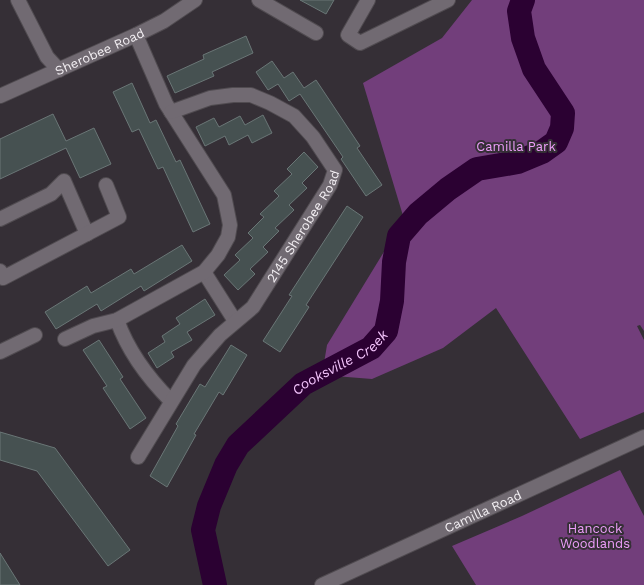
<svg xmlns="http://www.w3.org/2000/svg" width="644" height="585" viewBox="0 0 644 585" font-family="'Work Sans',sans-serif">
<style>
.green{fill:#723e7b}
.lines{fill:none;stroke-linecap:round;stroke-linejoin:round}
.river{stroke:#2b0132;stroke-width:24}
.building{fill:#465151;stroke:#6a7676}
.minor-casing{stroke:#504b50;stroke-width:16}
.minor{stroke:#716a72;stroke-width:14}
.labels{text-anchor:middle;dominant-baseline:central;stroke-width:4;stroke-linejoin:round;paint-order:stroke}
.street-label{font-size:13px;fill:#f3eff3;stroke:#352f36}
.park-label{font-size:13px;fill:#ee9efb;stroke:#352f36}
.water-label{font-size:14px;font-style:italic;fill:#f3c3fb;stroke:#352f36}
</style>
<rect width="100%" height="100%" fill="#352f36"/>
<!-- green -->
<path class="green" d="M 472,0 L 644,0 L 644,331 L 640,325 L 637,326 L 644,340 L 644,412 L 580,439 L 496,308 L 443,348 L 372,379 L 322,375 L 327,345 L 404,219 L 363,83 L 442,38 Z
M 620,470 L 644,516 L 644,585 L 476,585 L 452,546 L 522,516 Z"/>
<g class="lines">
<!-- river -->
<path class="river" id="s1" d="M 215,585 L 203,530 L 209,506 L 226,465 L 238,445 L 303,384 L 371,348 L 386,331 L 392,301 L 394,262 L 399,236 L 418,214 L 448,189 L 477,169 L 518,162 L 542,152 L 556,142 L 562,128 L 563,113 L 534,69 L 523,38 L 519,11 L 523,0"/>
</g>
<!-- building -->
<path class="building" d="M 300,0 L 334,0 L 326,14 Z
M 246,36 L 253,53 L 212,72 L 214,76 L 175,93 L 167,76 L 204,59 L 203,55 Z
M 272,61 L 284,78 L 293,72 L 304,88 L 316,80 L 360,146 L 357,148 L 382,185 L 366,196 L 341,159 L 343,157 L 300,94 L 289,101 L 278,84 L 268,90 L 256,72 Z
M 132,83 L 150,123 L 156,120 L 176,162 L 180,160 L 210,224 L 193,232 L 163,167 L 158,169 L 139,129 L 132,132 L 113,92 Z
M 53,114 L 66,141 L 94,128 L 111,164 L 80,178 L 66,148 L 0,179 L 0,139 Z
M 263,115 L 272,133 L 252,143 L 248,135 L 229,145 L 225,136 L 205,146 L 196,127 L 214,118 L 219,127 L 240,116 L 245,125 Z
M 304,152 L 318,167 L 302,183 L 307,188 L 289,205 L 294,210 L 275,228 L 279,231 L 263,247 L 268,252 L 250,269 L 255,274 L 238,290 L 224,275 L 240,260 L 235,255 L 253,238 L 248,233 L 264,217 L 260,214 L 279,196 L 274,191 L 292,174 L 287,169 Z
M 347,206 L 363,217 L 306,305 L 309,307 L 280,352 L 263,341 L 292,296 L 289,295 Z
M 182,245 L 192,261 L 144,291 L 141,286 L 101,311 L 97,304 L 56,329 L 45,312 L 87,286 L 91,293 L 131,269 L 134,274 Z
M 205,299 L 215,315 L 187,332 L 192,340 L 171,352 L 174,357 L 157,368 L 148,353 L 165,342 L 162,336 L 180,324 L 176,318 Z
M 99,340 L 123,377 L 120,379 L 146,418 L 130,429 L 103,388 L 107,386 L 83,350 Z
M 231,345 L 247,355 L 223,395 L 219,392 L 194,434 L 196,435 L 167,487 L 150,476 L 178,426 L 176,424 L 200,384 L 205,387 Z
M 0,432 L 55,448 L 130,550 L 108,566 L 37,471 L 0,460 Z
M 0,553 L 20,585 L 0,585 Z"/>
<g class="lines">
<!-- minor casing -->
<g class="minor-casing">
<g id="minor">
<path d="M 18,0 L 47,57 L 59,70"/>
<path d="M 259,0 L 316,33"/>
<path d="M 368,0 L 348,35 L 360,43 L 448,0"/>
<path id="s2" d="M 0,96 L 136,35 L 164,21 L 195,0"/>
<path d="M 0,219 L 51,194 L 64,181 L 87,234"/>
<path d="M 0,271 L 3,278 L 119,217 L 106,185"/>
<path d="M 204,272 L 235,321"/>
<path d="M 117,320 C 128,351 148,378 171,401"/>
<path d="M 65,339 L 93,326 L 117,320 L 204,272 L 218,255 L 228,237 L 230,225 L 224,195 L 166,104 L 136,35"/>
<path d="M 0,352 L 35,335"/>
<path id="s3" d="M 138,457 L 194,365 L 220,335 L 253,307 L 330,185 L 335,170 L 313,137 L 294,116 L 270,103 L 251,95 L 233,95 L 210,98 L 171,112"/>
<path id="s4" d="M 322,585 L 644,437"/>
</g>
</g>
<!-- minor -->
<use href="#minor" class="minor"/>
</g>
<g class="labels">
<!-- street labels -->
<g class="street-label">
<text stroke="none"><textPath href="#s2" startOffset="109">Sherobee Road</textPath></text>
<text stroke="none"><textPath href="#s3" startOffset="286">2145 Sherobee Road</textPath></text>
<text stroke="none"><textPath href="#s4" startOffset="177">Camilla Road</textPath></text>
</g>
<!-- park labels -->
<g class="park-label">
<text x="516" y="146">Camilla Park</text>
<text x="595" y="528">Hancock<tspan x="595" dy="15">Woodlands</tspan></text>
</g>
<!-- water labels -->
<g class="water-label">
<text stroke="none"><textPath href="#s1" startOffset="281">Cooksville Creek</textPath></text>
</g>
</g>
</svg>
